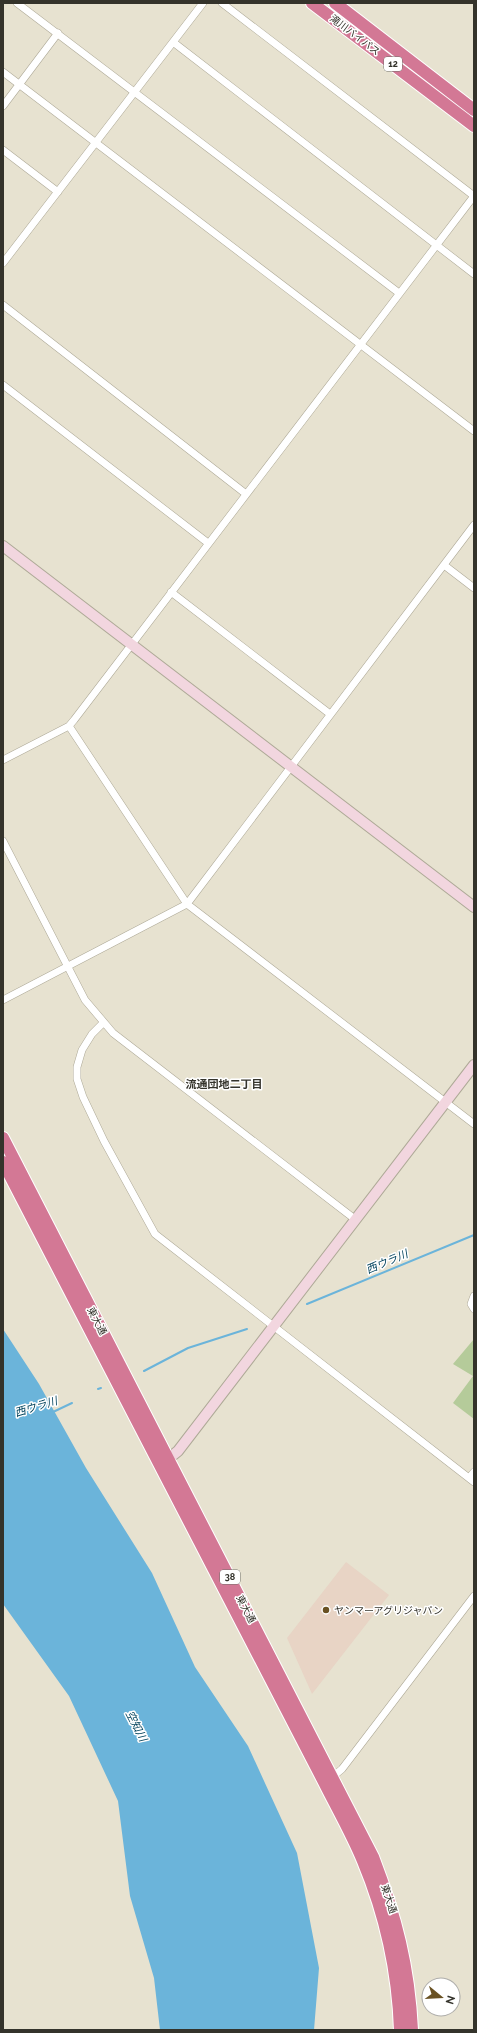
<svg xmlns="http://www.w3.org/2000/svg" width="477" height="2033" viewBox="0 0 477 2033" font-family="Raleway,'Noto Sans JP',sans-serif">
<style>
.commercial{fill:#e8d4c5}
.green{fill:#b5cb9a}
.water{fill:#6bb4da}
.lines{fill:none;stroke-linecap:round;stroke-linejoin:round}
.stream{stroke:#6bb4da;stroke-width:2}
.street-casing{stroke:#aea997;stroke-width:8}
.secondary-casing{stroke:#aea997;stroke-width:12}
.highway-casing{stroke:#fff;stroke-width:14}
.street{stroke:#fff;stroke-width:7}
.secondary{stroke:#f2d6df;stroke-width:10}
.highway{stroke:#d37895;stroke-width:12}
.poi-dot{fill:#695122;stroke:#fff;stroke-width:1.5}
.labels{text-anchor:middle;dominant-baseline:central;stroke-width:3;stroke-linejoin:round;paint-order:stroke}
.shield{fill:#fff;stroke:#71706b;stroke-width:1}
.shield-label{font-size:9px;font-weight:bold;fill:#34332b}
.street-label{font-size:10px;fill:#34332b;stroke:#fff}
.poi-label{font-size:10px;fill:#34332b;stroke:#fff;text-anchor:start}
.neighbourhood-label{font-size:11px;font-weight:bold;fill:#34332b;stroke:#fff}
.water-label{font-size:11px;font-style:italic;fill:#02435d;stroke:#fff}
</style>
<rect width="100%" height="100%" fill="#e7e2d0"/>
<!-- commercial -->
<path class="commercial" d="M 346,1562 L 389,1595 L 312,1694 L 287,1638 Z"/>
<!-- green -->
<path class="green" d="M 474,1339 L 474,1419 L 453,1403 L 473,1376 L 453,1364 Z"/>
<!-- water -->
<path class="water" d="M 3,1329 L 39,1384 L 86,1468 L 152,1573 L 195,1667 L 248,1746 L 297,1853 L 319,1968 L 314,2030 L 160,2030 L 154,1978 L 130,1896 L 118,1801 L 69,1696 L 3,1604 Z"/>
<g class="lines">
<!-- stream -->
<path class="stream" d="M 307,1304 L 474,1235
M 144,1371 L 188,1348 L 247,1329
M 98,1389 L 101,1388
M 53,1412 L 72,1403"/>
<!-- street casing -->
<g class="street-casing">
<path id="street" d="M 17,3 L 399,293
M 222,3 L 474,196
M 173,42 L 474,274
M 3,72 L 474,431
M 3,106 L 58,33
M 3,150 L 58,192
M 3,263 L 203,3
M 3,305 L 246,494
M 3,385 L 208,543
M 444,565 L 474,588
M 171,592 L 330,714
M 69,726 L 187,904 L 474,1124
M 3,760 L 69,726 L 74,720 L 474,196
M 3,841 L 85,1000 L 113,1033 L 356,1220
M 3,1000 L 187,904 L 474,525
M 103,1023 L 92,1034 L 82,1050 L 77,1067 L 77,1079 L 83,1097 L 104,1141 L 155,1234 L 474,1482
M 474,1296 L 471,1304 L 474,1309
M 469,1478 L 474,1472
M 330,1779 L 342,1769 L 474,1596"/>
</g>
<!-- secondary casing -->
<g class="secondary-casing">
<path id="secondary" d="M 3,546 L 474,907
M 163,1463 L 178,1451 L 474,1065"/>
</g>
<!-- highway casing -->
<g class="highway-casing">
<path id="highway" d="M 312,3 L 474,126
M 335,3 L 474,110
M 3,1138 L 373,1857 C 396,1917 409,1966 412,2030
M 3,1162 L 324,1782 C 337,1808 352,1834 363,1861 C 386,1916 398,1971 400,2030"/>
</g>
<!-- street -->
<use href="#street" class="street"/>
<!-- secondary -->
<use href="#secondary" class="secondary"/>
<!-- highway -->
<use href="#highway" class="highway"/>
</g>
<!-- markers -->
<circle class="poi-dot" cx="326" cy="1610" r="4"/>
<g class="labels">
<!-- shield labels -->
<g class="shield">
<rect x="384" y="57" width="18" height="14" rx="3"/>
<rect x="220" y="1570" width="20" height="14" rx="3"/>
</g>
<g class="shield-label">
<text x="393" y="64">12</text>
<text x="230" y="1577">38</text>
</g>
<!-- street labels -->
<g class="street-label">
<text transform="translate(355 35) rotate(37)">滝川バイパス</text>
<text transform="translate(97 1321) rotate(63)">東大通</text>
<text transform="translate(246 1609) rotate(63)">東大通</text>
<text transform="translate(389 1899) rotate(72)">東大通</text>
</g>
<!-- poi labels -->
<g class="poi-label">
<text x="334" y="1610">ヤンマーアグリジャパン</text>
</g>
<!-- neighbourhood labels -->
<g class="neighbourhood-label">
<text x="224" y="1084">流通団地二丁目</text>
</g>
<!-- water labels -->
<g class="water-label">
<text transform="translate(387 1262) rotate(-23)">西ウラ川</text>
<text transform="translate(36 1407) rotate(-17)">西ウラ川</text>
<text transform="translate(136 1726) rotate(63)">空知川</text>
</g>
</g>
<!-- border -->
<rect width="477" height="2033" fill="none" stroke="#34332b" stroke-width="8"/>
<!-- north arrow -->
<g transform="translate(441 1997) rotate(108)"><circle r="19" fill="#ffffff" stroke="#aeadaa"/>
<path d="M0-3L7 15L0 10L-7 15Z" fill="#695122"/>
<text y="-6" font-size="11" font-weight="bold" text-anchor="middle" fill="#34332b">N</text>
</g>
</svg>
